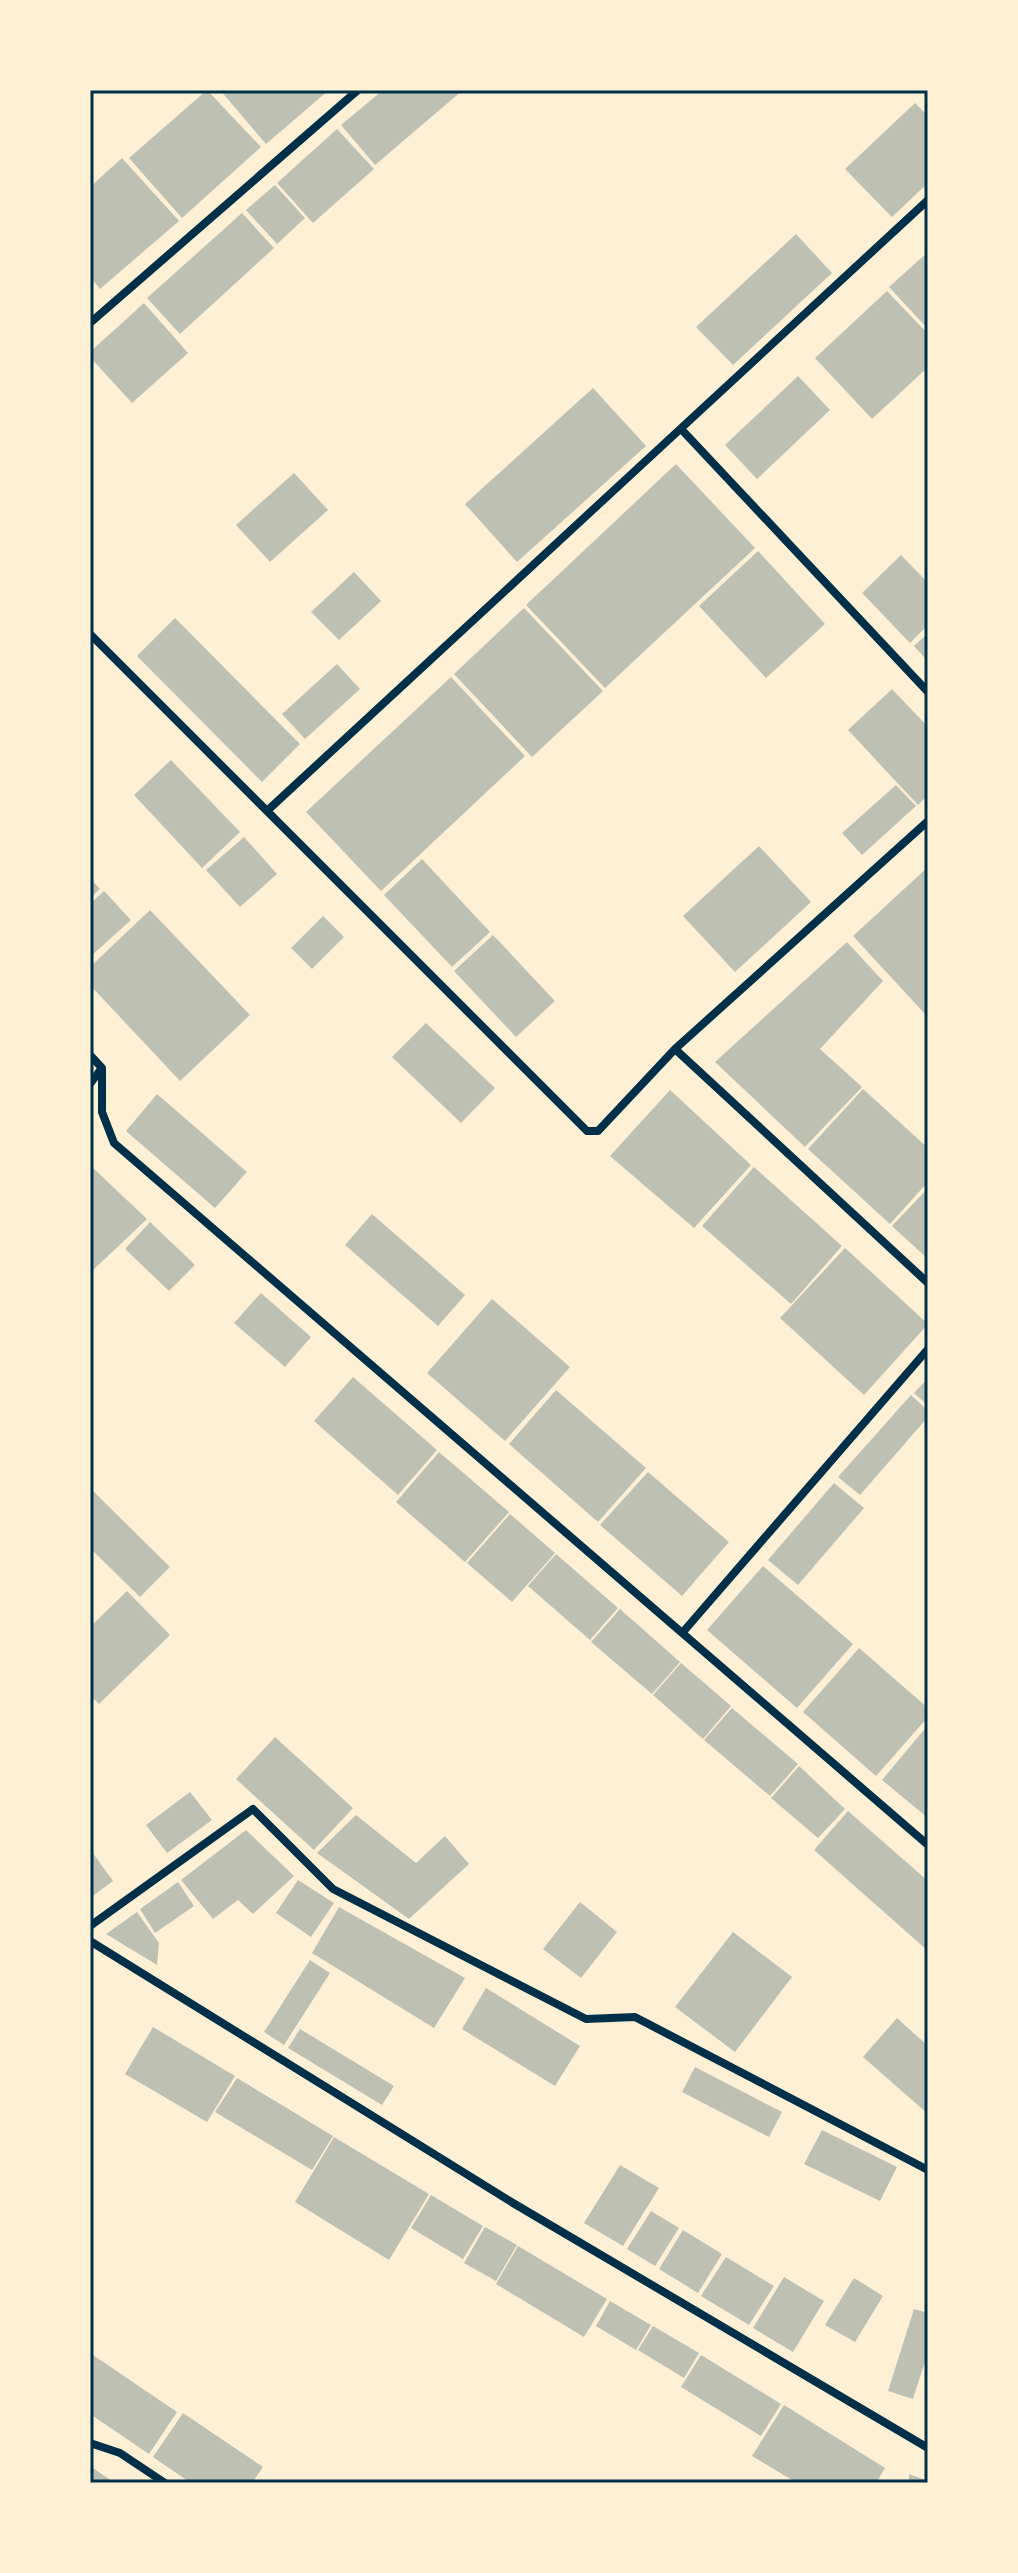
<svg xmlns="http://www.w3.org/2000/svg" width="1018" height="2573" viewBox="0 0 1018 2573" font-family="Lato,sans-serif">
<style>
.building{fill:#bec0b2}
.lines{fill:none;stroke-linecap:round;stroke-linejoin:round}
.minor{stroke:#003049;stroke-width:8}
.neatline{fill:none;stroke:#003049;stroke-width:3}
</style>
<rect width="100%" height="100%" fill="#fdf0d5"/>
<!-- building -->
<path class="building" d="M 207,90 L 261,147 L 182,218 L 129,158 Z
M 220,90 L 329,90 L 266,144 Z
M 383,90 L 463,90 L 375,165 L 341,125 Z
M 915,103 L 928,116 L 928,183 L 892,217 L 845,169 Z
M 337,129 L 374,169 L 313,223 L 277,183 Z
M 122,158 L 179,221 L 100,289 L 90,277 L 90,187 Z
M 275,185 L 305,218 L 277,244 L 246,210 Z
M 242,213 L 274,248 L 180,334 L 147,298 Z
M 796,234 L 832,273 L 733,365 L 696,327 Z
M 928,252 L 928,329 L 889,287 Z
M 887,291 L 928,334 L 928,367 L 872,419 L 815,358 Z
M 144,303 L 188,353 L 132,403 L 90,357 L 90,352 Z
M 798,376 L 830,410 L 757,479 L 725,445 Z
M 593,388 L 646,446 L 517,562 L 465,504 Z
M 676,464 L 755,548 L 605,688 L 526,605 Z
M 294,473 L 328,510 L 270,562 L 236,525 Z
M 758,551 L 825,624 L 766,678 L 699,606 Z
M 901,555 L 928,583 L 928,625 L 910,643 L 862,593 Z
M 354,572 L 381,601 L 339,640 L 311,612 Z
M 524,608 L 603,691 L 532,757 L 454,674 Z
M 175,618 L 300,744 L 262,782 L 137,656 Z
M 928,633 L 928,661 L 914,646 Z
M 337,664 L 360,689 L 305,739 L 282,714 Z
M 451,677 L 525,756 L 381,891 L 306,812 Z
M 892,689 L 928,727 L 928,795 L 918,805 L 848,730 Z
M 171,760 L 240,832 L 202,868 L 134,795 Z
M 896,785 L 916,806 L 862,855 L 842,833 Z
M 244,837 L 277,874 L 240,907 L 206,870 Z
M 759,846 L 811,902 L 735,972 L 683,916 Z
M 422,859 L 490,932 L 452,967 L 384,895 Z
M 928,867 L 928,1012 L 925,1014 L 853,936 Z
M 90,878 L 100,889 L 90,898 Z
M 104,891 L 131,920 L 90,957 L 90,904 Z
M 150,910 L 250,1015 L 180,1081 L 90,985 L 90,967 Z
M 323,916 L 344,937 L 312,969 L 291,948 Z
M 493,935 L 555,1001 L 516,1037 L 454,971 Z
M 847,942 L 883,981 L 820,1049 L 862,1087 L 805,1147 L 715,1062 Z
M 426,1023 L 495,1088 L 461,1123 L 392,1057 Z
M 863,1089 L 928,1148 L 928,1182 L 890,1224 L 808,1149 Z
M 670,1090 L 751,1165 L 694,1228 L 610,1156 Z
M 157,1094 L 247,1172 L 215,1208 L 126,1131 Z
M 92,1167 L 147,1219 L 90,1273 L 90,1168 Z
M 754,1167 L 842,1246 L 791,1304 L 702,1226 Z
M 928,1188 L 928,1259 L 892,1226 Z
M 372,1214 L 465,1295 L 438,1326 L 345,1245 Z
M 150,1222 L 195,1265 L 169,1291 L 125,1249 Z
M 845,1248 L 928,1324 L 864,1395 L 780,1318 Z
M 261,1293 L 311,1337 L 285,1367 L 234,1323 Z
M 492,1299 L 570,1367 L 505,1441 L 427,1373 Z
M 353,1377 L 437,1450 L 398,1495 L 314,1421 Z
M 928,1378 L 928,1406 L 914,1393 Z
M 556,1390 L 646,1468 L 598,1522 L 509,1444 Z
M 911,1395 L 928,1411 L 928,1417 L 860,1495 L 838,1477 Z
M 439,1452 L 509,1512 L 465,1562 L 396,1502 Z
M 648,1472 L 729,1542 L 682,1596 L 600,1525 Z
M 834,1483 L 864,1508 L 798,1585 L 768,1560 Z
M 90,1488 L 170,1567 L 140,1597 L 90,1548 Z
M 510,1514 L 555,1553 L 512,1602 L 467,1563 Z
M 556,1554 L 618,1608 L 590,1640 L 528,1586 Z
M 763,1566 L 853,1644 L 797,1708 L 707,1630 Z
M 127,1591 L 170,1635 L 99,1704 L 90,1695 L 90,1627 Z
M 620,1609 L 680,1662 L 652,1694 L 591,1642 Z
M 859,1648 L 928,1708 L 928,1717 L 876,1776 L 803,1712 Z
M 681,1663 L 731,1706 L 703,1739 L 653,1695 Z
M 732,1708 L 798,1764 L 770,1796 L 704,1740 Z
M 928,1725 L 928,1818 L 882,1780 Z
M 275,1737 L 353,1808 L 314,1850 L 236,1779 Z
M 799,1766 L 845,1809 L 818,1838 L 771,1798 Z
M 190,1792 L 212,1820 L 167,1853 L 146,1825 Z
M 848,1811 L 928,1881 L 928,1951 L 814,1850 Z
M 356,1815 L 416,1863 L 445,1836 L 469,1864 L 409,1919 L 317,1853 Z
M 246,1830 L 294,1876 L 253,1914 L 238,1900 L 213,1919 L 181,1880 Z
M 90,1849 L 113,1881 L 90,1898 Z
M 298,1880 L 334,1903 L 311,1937 L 276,1913 Z
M 178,1882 L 194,1906 L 155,1933 L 140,1909 Z
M 580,1902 L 617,1932 L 581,1978 L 543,1949 Z
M 339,1907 L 465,1978 L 434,2028 L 312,1953 Z
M 137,1912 L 159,1943 L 157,1965 L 106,1934 Z
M 733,1932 L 792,1977 L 735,2052 L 675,2007 Z
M 310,1960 L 330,1973 L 284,2045 L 264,2032 Z
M 486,1988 L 580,2046 L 555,2086 L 462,2029 Z
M 897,2018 L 928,2046 L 928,2114 L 863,2057 Z
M 153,2027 L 235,2076 L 207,2122 L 125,2074 Z
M 300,2029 L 394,2086 L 382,2105 L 288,2048 Z
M 695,2067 L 782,2112 L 769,2137 L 682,2092 Z
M 237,2078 L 333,2136 L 312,2170 L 215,2112 Z
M 822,2130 L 897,2167 L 880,2201 L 804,2164 Z
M 334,2137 L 429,2194 L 389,2260 L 295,2202 Z
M 620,2165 L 659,2188 L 623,2246 L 584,2223 Z
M 431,2195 L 483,2226 L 463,2259 L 411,2228 Z
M 651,2211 L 679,2228 L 655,2266 L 627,2249 Z
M 485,2227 L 517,2245 L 496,2281 L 464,2263 Z
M 683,2230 L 722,2254 L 698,2293 L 659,2269 Z
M 518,2246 L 607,2299 L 584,2337 L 496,2284 Z
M 726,2257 L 774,2286 L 749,2325 L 701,2296 Z
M 784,2277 L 824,2301 L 793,2352 L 753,2328 Z
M 854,2278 L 883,2296 L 855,2342 L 825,2325 Z
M 610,2301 L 651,2325 L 636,2350 L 596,2326 Z
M 914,2309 L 928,2313 L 928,2352 L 913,2399 L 888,2391 Z
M 653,2326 L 699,2353 L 684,2378 L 638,2350 Z
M 90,2353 L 177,2412 L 149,2454 L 90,2414 Z
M 701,2355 L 781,2404 L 761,2436 L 681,2387 Z
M 784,2405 L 885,2468 L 876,2483 L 797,2483 L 752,2456 Z
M 183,2413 L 263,2467 L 252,2483 L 191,2483 L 153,2457 Z
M 90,2466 L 115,2483 L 90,2483 Z
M 909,2474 L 928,2481 L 928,2483 L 909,2483 Z"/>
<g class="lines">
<!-- minor -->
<path class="minor" d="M 90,323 L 358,90
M 682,430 L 928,692
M 90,634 L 587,1131 L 598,1131 L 675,1049 L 928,821
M 268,810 L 928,200
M 675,1049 L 928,1283
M 90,1055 L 102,1068 L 102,1112 L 114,1143 L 928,1845
M 90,1084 L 101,1069
M 683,1632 L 928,1349
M 90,1926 L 253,1809 L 333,1889 L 586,2019 L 635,2017 L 928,2170
M 90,1941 L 513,2203 L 928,2448
M 90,2443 L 120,2453 L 165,2483"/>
</g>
<!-- border -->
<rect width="1018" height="2573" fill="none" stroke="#fdf0d5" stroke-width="184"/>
<rect x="92" y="92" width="834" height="2389" class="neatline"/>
</svg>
